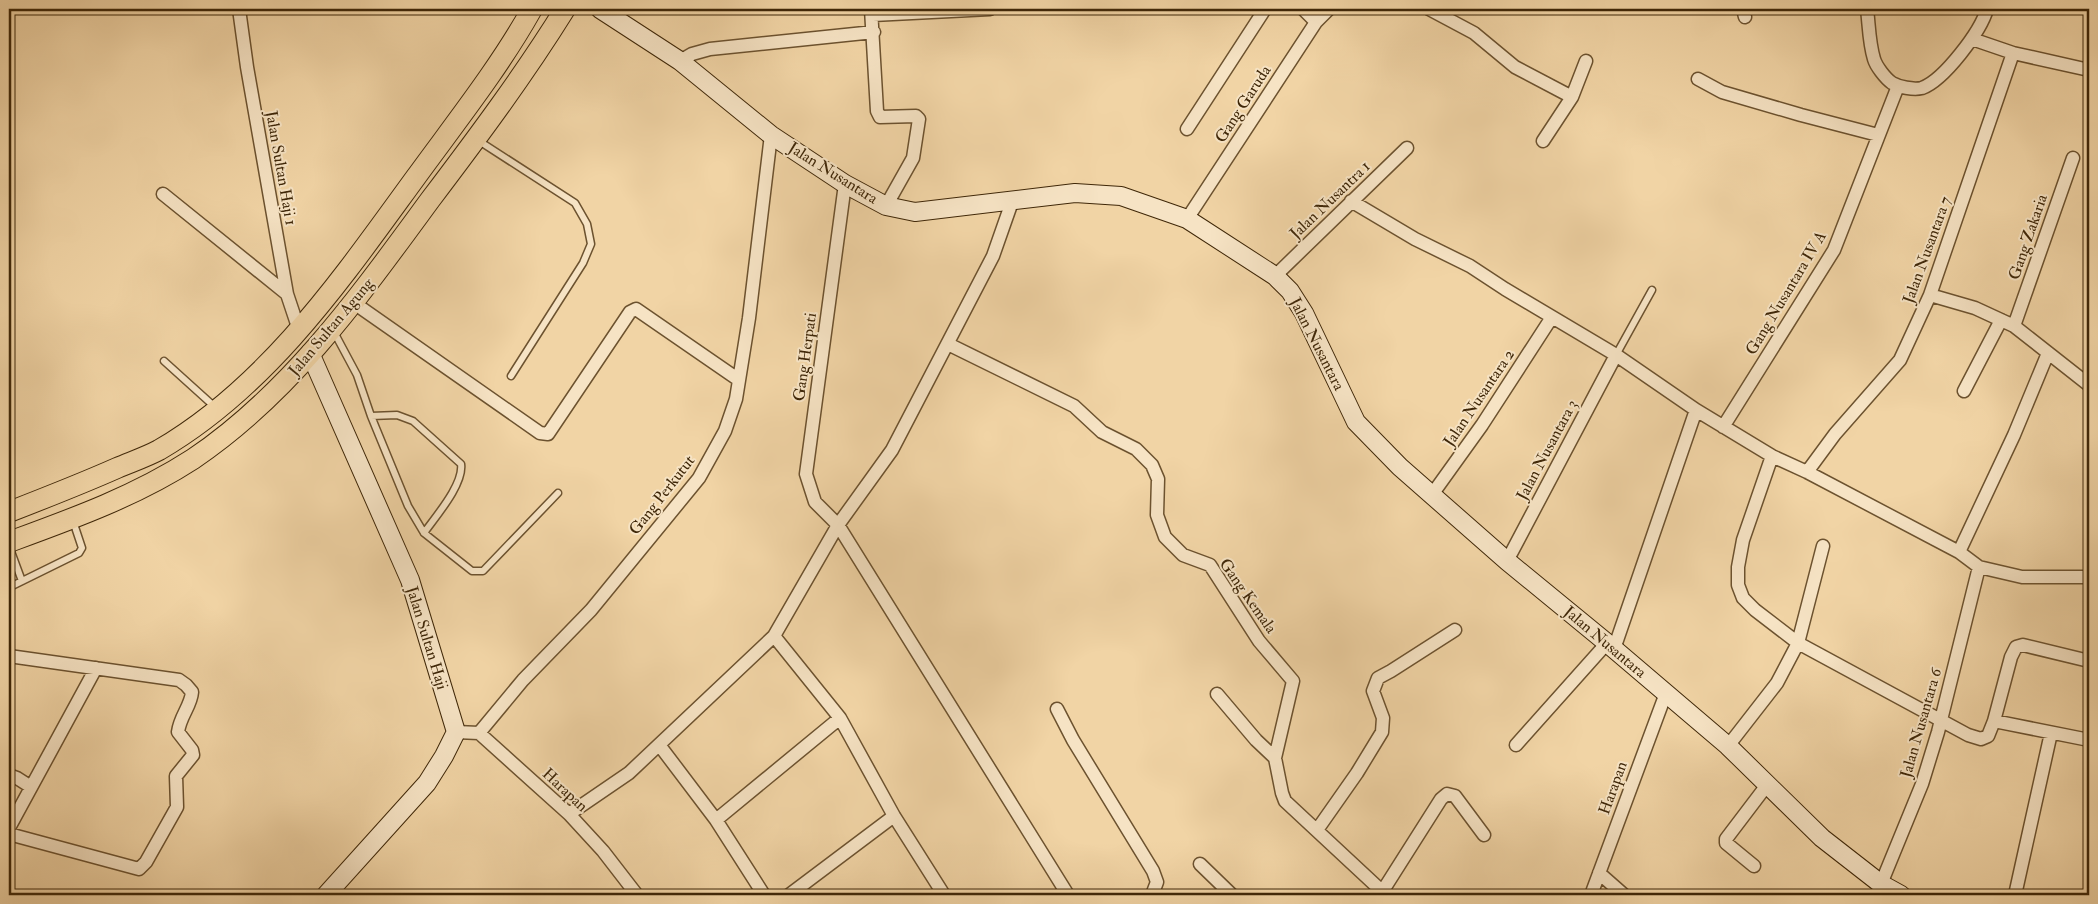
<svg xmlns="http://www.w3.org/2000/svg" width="2098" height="904" viewBox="0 0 2098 904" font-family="'IM FELL Double Pica',serif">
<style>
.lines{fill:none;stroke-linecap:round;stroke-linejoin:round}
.lane-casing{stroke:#6c522f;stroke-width:9}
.street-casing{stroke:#6c522f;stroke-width:15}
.secondary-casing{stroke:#3f2708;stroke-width:20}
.primary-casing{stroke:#3f2708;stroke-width:22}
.lane{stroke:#f6e3c4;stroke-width:6}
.street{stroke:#f6e3c4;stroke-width:12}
.secondary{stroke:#f6e3c4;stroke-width:18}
.primary{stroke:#f1d4a5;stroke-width:20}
.labels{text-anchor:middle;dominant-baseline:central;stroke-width:4;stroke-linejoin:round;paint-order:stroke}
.street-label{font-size:16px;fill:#3f2708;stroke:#f6e3c4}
</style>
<rect width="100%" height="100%" fill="#f1d4a5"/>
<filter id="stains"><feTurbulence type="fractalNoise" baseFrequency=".004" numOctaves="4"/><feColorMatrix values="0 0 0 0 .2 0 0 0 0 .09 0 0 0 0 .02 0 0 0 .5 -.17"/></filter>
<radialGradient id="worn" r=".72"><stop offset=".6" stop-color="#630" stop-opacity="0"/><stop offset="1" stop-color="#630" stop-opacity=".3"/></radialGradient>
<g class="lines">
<!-- lane casing -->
<g class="lane-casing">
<path id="lane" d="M 479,141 L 575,203 L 587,224 L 591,244 L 583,263 L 511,376
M 334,332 L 357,375 L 371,416 L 408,506 L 424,533 L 472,571 L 483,571 L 558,493
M 1616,355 L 1652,290
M 164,361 L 216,408
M 371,416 L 397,415 L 413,421 L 461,464 C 464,484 436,516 424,533
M 9,546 L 22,581
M 10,587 L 79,553 L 82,548 L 73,521"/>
</g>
<!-- street casing -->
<g class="street-casing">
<path id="street" d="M 239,9 L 247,67 L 287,294 L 299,330
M 871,9 L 877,111 L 880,117 L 916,116 L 919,119 L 913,158 L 886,206
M 1303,9 L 1316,22
M 1429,9 L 1474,33 L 1515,67 L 1572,97
M 1743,9 L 1745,17
M 1867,9 C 1869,25 1869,43 1874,59 C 1876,66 1885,78 1892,83 C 1899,87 1913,90 1922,88 C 1944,80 1981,31 1987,9
M 873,15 L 990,9
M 2013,53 L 2089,70
M 680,61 L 692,54 L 710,49 L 874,32
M 1698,79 L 1722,92 L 1801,115 L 1878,135
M 1187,129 L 1265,9
M 1543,141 L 1572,97 L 1586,61
M 845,184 L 806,474 L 815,502 L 838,525 L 1068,895
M 163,194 L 287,294
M 1351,201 L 1415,239 L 1470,266 L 1505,289 L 1616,355 L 1696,410 L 1614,649
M 1187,219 L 1316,22 L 1329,9
M 1275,276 L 1407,148
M 1930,295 L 1975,308 L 2014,326 L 2089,385
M 354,303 L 540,433 L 548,434 L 630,312 L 636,309 L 739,380
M 2014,326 L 2073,158
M 948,344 L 1074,406 L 1102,432 L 1136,449 L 1152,465 L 1158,479 L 1157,515 L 1165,537 L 1183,555 L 1210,565 L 1259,641 L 1293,681 L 1275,758
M 1964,391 L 2001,320
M 1696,410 L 1772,456 L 1807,472 L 1959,552 L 1979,567 L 2022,577 L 2089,577
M 1723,427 L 1834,250 L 1898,86
M 1772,456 L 1743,540 L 1738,567 L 1738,585 L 1743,598 L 1755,610 L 1798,643 L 1968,735 L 1981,739 L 1988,736 L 1994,721 L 2089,740
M 1807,472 L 1835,434 L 1900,360 L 1930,295 L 2013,53 L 1972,39
M 1431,496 L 1482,425 L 1552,317
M 1959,552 L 2014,435 L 2048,353
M 1507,561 L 1616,355
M 774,636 L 840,718 L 894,816 L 944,895
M 9,656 L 179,680 L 186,685 L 192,692 C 191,706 180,716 178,732 L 192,750 L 193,755 L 176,776 L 177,807 L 146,862 L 139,869 L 9,834
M 1217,694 L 1256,740 L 1275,758 L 1282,793 L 1285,801 L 1386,895
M 1057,709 L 1073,740 L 1153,871 L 1157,882 L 1152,895
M 1994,721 L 2011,657 L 2016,647 L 2023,645 L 2089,661
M 456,732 L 479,733 L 569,814 L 603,851 L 637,895
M 479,733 L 523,680 L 591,610 L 699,478 L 725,431 L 736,399 L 749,318 L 771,135
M 1516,745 L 1607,643
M 660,746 L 716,820 L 764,895
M 1728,746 L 1777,683 L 1798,643 L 1823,546
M 9,775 L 17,778 L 31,787
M 569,814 L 629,773 L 774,636 L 838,525 L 892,450 L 993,256 L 1013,199
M 716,820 L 840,718
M 9,828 L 96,668
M 1317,830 L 1357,773 L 1382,732 L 1383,718 L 1373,691 L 1378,678 L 1391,671 L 1455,630
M 1200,864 L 1232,895
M 1754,866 L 1726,843 L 1726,839 L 1767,785
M 1599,873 L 1624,895
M 1881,884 L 1922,784 L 1938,732 L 1979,567
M 1382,892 L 1441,799 L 1447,794 L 1455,796 L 1484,835
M 789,895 L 894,816
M 1591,895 L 1666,693
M 2015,895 L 2051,733"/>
</g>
<!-- secondary casing -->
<g class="secondary-casing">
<path id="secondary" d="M 600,9 L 680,61 L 771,135 L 845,184 L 886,206 L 915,212 L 1075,193 L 1121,196 L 1187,219 L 1275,276 L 1290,291 L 1304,313 L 1356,422 L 1400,467 L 1507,561 L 1607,643 L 1728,746 L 1822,838 L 1881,884 L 1901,895
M 310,353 L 410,580 L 456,732 L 444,756 L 427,783 L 326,895"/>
</g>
<!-- primary casing -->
<g class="primary-casing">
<path id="primary" d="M 9,512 C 45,498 81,484 117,468 C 131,462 146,457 159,450 C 269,386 343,277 416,177 C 456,122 499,68 532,9
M 9,542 C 72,519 136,496 193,459 C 291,393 361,294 430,200 C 477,138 524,75 565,9"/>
</g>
<!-- lane -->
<use href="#lane" class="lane"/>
<!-- street -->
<use href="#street" class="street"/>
<!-- secondary -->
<use href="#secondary" class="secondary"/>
<!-- primary -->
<use href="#primary" class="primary"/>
</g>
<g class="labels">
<!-- street labels -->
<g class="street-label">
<text transform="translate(1243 104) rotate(-57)">Gang Garuda</text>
<text transform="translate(281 168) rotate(80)">Jalan Sultan Haji 1</text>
<text transform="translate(833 173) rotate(32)">Jalan Nusantara</text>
<text transform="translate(1330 200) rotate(-44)">Jalan Nusantra 1</text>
<text transform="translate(2028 237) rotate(-71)">Gang Zakaria</text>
<text transform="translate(1927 250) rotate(-70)">Jalan Nusantara 7</text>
<text transform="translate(1786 293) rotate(-59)">Gang Nusantara IV A</text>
<text transform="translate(331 327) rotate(-50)">Jalan Sultan Agung</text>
<text transform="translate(1317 344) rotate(63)">Jalan Nusantara</text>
<text transform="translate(805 357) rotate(-82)">Gang Herpati</text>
<text transform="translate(1479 398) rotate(-56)">Jalan Nusantara 2</text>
<text transform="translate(1547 450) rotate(-62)">Jalan Nusantara 3</text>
<text transform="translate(662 495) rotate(-52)">Gang Perkutut</text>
<text transform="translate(1248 596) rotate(55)">Gang Kemala</text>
<text transform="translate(427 638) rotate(73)">Jalan Sultan Haji</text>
<text transform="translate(1605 642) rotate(40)">Jalan Nusantara</text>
<text transform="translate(1921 723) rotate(-74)">Jalan Nusantara 6</text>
<text transform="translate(1613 788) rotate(-70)">Harapan</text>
<text transform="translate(565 790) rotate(43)">Harapan</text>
</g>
</g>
<!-- margin -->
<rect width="2098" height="904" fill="none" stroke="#f1d4a5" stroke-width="30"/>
<rect x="10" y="10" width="2078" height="884" fill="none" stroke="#3f2708" stroke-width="2.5"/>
<rect x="15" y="15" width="2068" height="874" fill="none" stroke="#3f2708"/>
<rect width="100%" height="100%" filter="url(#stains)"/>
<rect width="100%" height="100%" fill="url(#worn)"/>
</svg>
